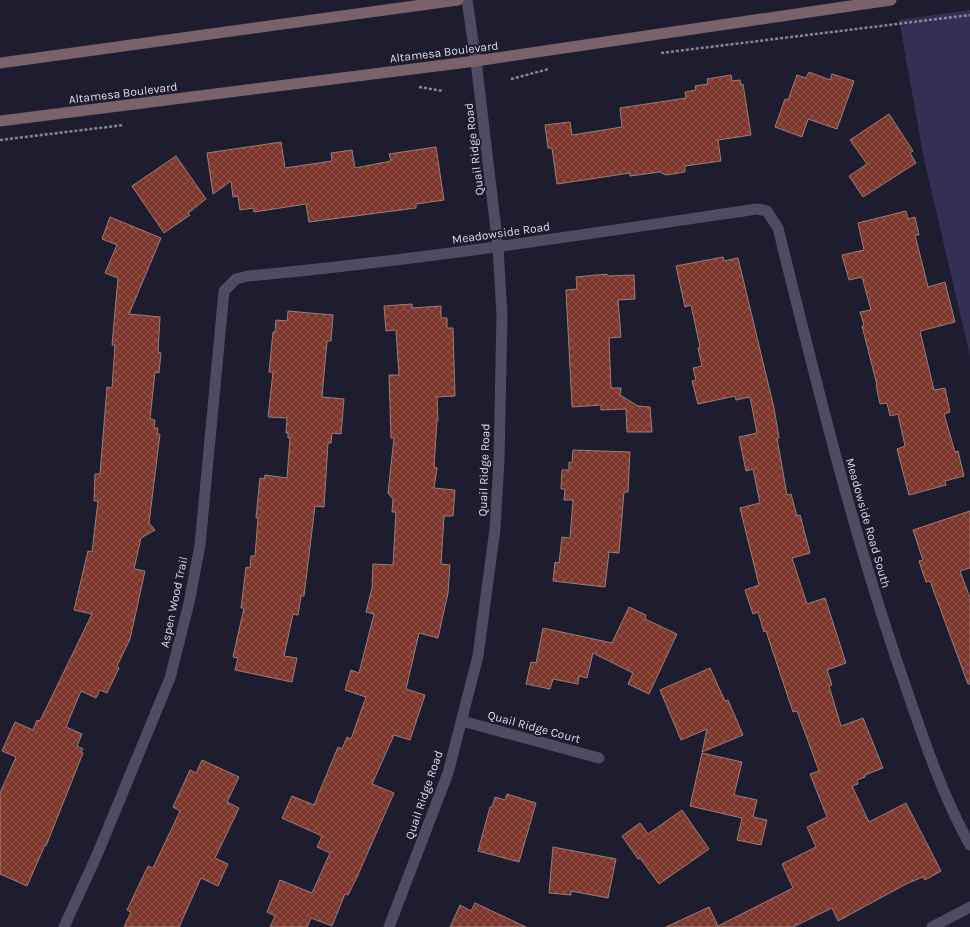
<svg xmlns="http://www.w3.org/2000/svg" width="970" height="927" viewBox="0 0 970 927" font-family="Karla,sans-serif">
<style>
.grass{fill:#352f56}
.building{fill:url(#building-cross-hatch);stroke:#9a7e78}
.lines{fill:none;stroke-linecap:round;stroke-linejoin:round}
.path{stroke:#868594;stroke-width:2.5;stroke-dasharray:3 2;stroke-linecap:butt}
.minor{stroke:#4e4c61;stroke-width:11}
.secondary{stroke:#796269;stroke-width:11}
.labels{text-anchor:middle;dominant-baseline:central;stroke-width:4;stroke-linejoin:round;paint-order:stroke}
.street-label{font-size:12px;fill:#dddce9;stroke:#1e1c2f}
</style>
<defs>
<pattern id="building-cross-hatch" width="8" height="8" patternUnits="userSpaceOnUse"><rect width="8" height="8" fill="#7d372c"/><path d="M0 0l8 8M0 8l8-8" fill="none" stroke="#8f534b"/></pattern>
</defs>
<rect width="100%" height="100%" fill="#1e1c2f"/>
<!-- grass -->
<path class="grass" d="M 970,10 L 970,356 L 924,159 L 899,20 Z"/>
<!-- building -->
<path class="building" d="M 809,72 L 830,80 L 832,74 L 854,81 L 837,129 L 808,119 L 802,137 L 775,127 L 785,99 L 788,100 L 797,75 L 806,78 Z
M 731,75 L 732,81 L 740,80 L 741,85 L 743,84 L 751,135 L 718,140 L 721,161 L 685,166 L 685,172 L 666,175 L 660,172 L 630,176 L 630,173 L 557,184 L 552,148 L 548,148 L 545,125 L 570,122 L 572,135 L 622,127 L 620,108 L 686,98 L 685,92 L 696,90 L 695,86 L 708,84 L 707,79 Z
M 889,114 L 913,151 L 910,153 L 916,163 L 863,197 L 849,176 L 867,164 L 850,140 Z
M 281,142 L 285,168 L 332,161 L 331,153 L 352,150 L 355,168 L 391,161 L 389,154 L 436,147 L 444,200 L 416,204 L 416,208 L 309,222 L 306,204 L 254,212 L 253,208 L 240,210 L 238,196 L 233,197 L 231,181 L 213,194 L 207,153 Z
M 176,156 L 206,199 L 188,213 L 190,215 L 164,233 L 132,186 Z
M 906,211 L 908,219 L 915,217 L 919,235 L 915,235 L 928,287 L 945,282 L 955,322 L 920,331 L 934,390 L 945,388 L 950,412 L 944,414 L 955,452 L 958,451 L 964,476 L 945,481 L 946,485 L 909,495 L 897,449 L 905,446 L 898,414 L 890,416 L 887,403 L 880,404 L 876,385 L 877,385 L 862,326 L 864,325 L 860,312 L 871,310 L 862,277 L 849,280 L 842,255 L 864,250 L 858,223 Z
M 110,217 L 161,238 L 129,314 L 160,317 L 158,352 L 161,353 L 159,373 L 155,372 L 150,419 L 155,420 L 154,428 L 158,428 L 157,434 L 160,434 L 149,523 L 155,530 L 141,538 L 134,569 L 145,571 L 130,639 L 117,666 L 119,668 L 107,693 L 100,690 L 96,698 L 81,691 L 66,727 L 82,734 L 77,746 L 83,749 L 81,752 L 83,753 L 46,846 L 45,845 L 27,886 L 0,874 L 0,793 L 16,757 L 2,751 L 15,722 L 33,730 L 37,720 L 40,721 L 92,614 L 74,610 L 88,551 L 92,552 L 98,501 L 94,501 L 95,474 L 100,474 L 107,387 L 112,388 L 115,345 L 112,345 L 118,278 L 105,273 L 117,245 L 102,239 Z
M 723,257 L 724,261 L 738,258 L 774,408 L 779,438 L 777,438 L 787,495 L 791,494 L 797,516 L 800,515 L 810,553 L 792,558 L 807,604 L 825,598 L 846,663 L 827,670 L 832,685 L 829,686 L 841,726 L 863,718 L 883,768 L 865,775 L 865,777 L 857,780 L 858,784 L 852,786 L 869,822 L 906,803 L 941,871 L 925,880 L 923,877 L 908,883 L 838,921 L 832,908 L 793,927 L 666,927 L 709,907 L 718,926 L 793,888 L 782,864 L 816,847 L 807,827 L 827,817 L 810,774 L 819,771 L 797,711 L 793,712 L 766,631 L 764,632 L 758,612 L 753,614 L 745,590 L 759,585 L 740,508 L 760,503 L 753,469 L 746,471 L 739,437 L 757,433 L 750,397 L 736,400 L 735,396 L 698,404 L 692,381 L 696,380 L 693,368 L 702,366 L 698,348 L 700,347 L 691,305 L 685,307 L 676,266 Z
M 607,274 L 607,276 L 634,275 L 635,299 L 618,300 L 621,337 L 609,338 L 611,388 L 621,388 L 620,395 L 638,406 L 650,407 L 652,432 L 627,432 L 626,409 L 601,410 L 601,405 L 572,407 L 566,290 L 577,289 L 576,277 Z
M 412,304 L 412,308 L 441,306 L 441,318 L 447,318 L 447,328 L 453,328 L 455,396 L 437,397 L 438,421 L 437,421 L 434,467 L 437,468 L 434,488 L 455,490 L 453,516 L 444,516 L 441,564 L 450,565 L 448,593 L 438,638 L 419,633 L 406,689 L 425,695 L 410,740 L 394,735 L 372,784 L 394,793 L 357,877 L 348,895 L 345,894 L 332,926 L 311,918 L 307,927 L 270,927 L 275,916 L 267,912 L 280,880 L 312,893 L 330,853 L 317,847 L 322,836 L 282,818 L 292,796 L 314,805 L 338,747 L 342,749 L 347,737 L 351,739 L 366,697 L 345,690 L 351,670 L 359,673 L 374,614 L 366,612 L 372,588 L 373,564 L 393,565 L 396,512 L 392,512 L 393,499 L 388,493 L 394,438 L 391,438 L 389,375 L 399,375 L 396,330 L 386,331 L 384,306 Z
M 288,311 L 333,315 L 331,341 L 327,341 L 322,397 L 344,399 L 341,434 L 332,433 L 331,443 L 328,443 L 324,507 L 315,506 L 304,596 L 301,596 L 298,615 L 293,614 L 284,656 L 297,658 L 292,682 L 235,670 L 238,658 L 233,657 L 244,608 L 241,608 L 246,567 L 250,568 L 251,556 L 255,556 L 258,518 L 256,518 L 260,478 L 264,479 L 265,475 L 287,478 L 290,438 L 288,438 L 288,433 L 286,433 L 287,418 L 268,417 L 273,372 L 269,372 L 273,332 L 275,332 L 276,320 L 287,321 Z
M 573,450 L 630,452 L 628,492 L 624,492 L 619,553 L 609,552 L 605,587 L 553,581 L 555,562 L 559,563 L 562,537 L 570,538 L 573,500 L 564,500 L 565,489 L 561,489 L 562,470 L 569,470 L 569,462 L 572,463 Z
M 970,511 L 970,568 L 960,571 L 970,598 L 970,684 L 968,684 L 930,581 L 926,582 L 919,561 L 923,560 L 913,530 Z
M 629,607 L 646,615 L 645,619 L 677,634 L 649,694 L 628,684 L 633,673 L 593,653 L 587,678 L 579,676 L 578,684 L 553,679 L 550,689 L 526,684 L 531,662 L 536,663 L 543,628 L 612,643 Z
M 710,668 L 725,701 L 728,700 L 743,735 L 702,752 L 707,729 L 681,740 L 660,690 Z
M 702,753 L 742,762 L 734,795 L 757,800 L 753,817 L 767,820 L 761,845 L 737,840 L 742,818 L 690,806 Z
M 202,760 L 239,777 L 227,802 L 239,808 L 215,858 L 228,864 L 218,886 L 201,878 L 179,927 L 124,927 L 131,912 L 127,910 L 148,866 L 153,868 L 180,811 L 173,807 L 190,770 L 196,773 Z
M 507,794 L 536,803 L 519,862 L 478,851 L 490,807 L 492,807 L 495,797 L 505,800 Z
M 682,810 L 709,849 L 659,884 L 640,858 L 638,859 L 622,836 L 640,823 L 648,834 Z
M 553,847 L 616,859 L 608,898 L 571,891 L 571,895 L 549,893 Z
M 475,903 L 526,927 L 450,927 L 460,905 L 471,911 Z"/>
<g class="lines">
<!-- path -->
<path class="path" d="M 661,53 L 970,15
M 511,79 L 549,69
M 419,87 L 443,91
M 0,140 L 124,125"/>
<!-- minor -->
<path class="minor" d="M 462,721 L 599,758
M 64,927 L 97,855 L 170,678 L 189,603 L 200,545 L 224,291 L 236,279 L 248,276 C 419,260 588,234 757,209 L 767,211 L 778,228 C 815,377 851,527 901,673 C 921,731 940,791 970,845
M 389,927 L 448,773 L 478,656 L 495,529 L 499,460 L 502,315 L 498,247 L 476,61 L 467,0
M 932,927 L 970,907"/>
<!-- secondary -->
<path class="secondary" d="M 0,63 L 458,0
M 0,121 L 476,61 L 891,0"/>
</g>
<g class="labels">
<!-- street labels -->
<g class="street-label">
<text transform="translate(444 52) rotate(-7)">Altamesa Boulevard</text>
<text transform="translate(123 93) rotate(-7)">Altamesa Boulevard</text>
<text transform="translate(474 149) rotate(-97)">Quail Ridge Road</text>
<text transform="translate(501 233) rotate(-8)">Meadowside Road</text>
<text transform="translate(484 470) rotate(-88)">Quail Ridge Road</text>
<text transform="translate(868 523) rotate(74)">Meadowside Road South</text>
<text transform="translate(174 602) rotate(-78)">Aspen Wood Trail</text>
<text transform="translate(534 727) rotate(15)">Quail Ridge Court</text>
<text transform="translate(424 795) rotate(-71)">Quail Ridge Road</text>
</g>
</g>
</svg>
